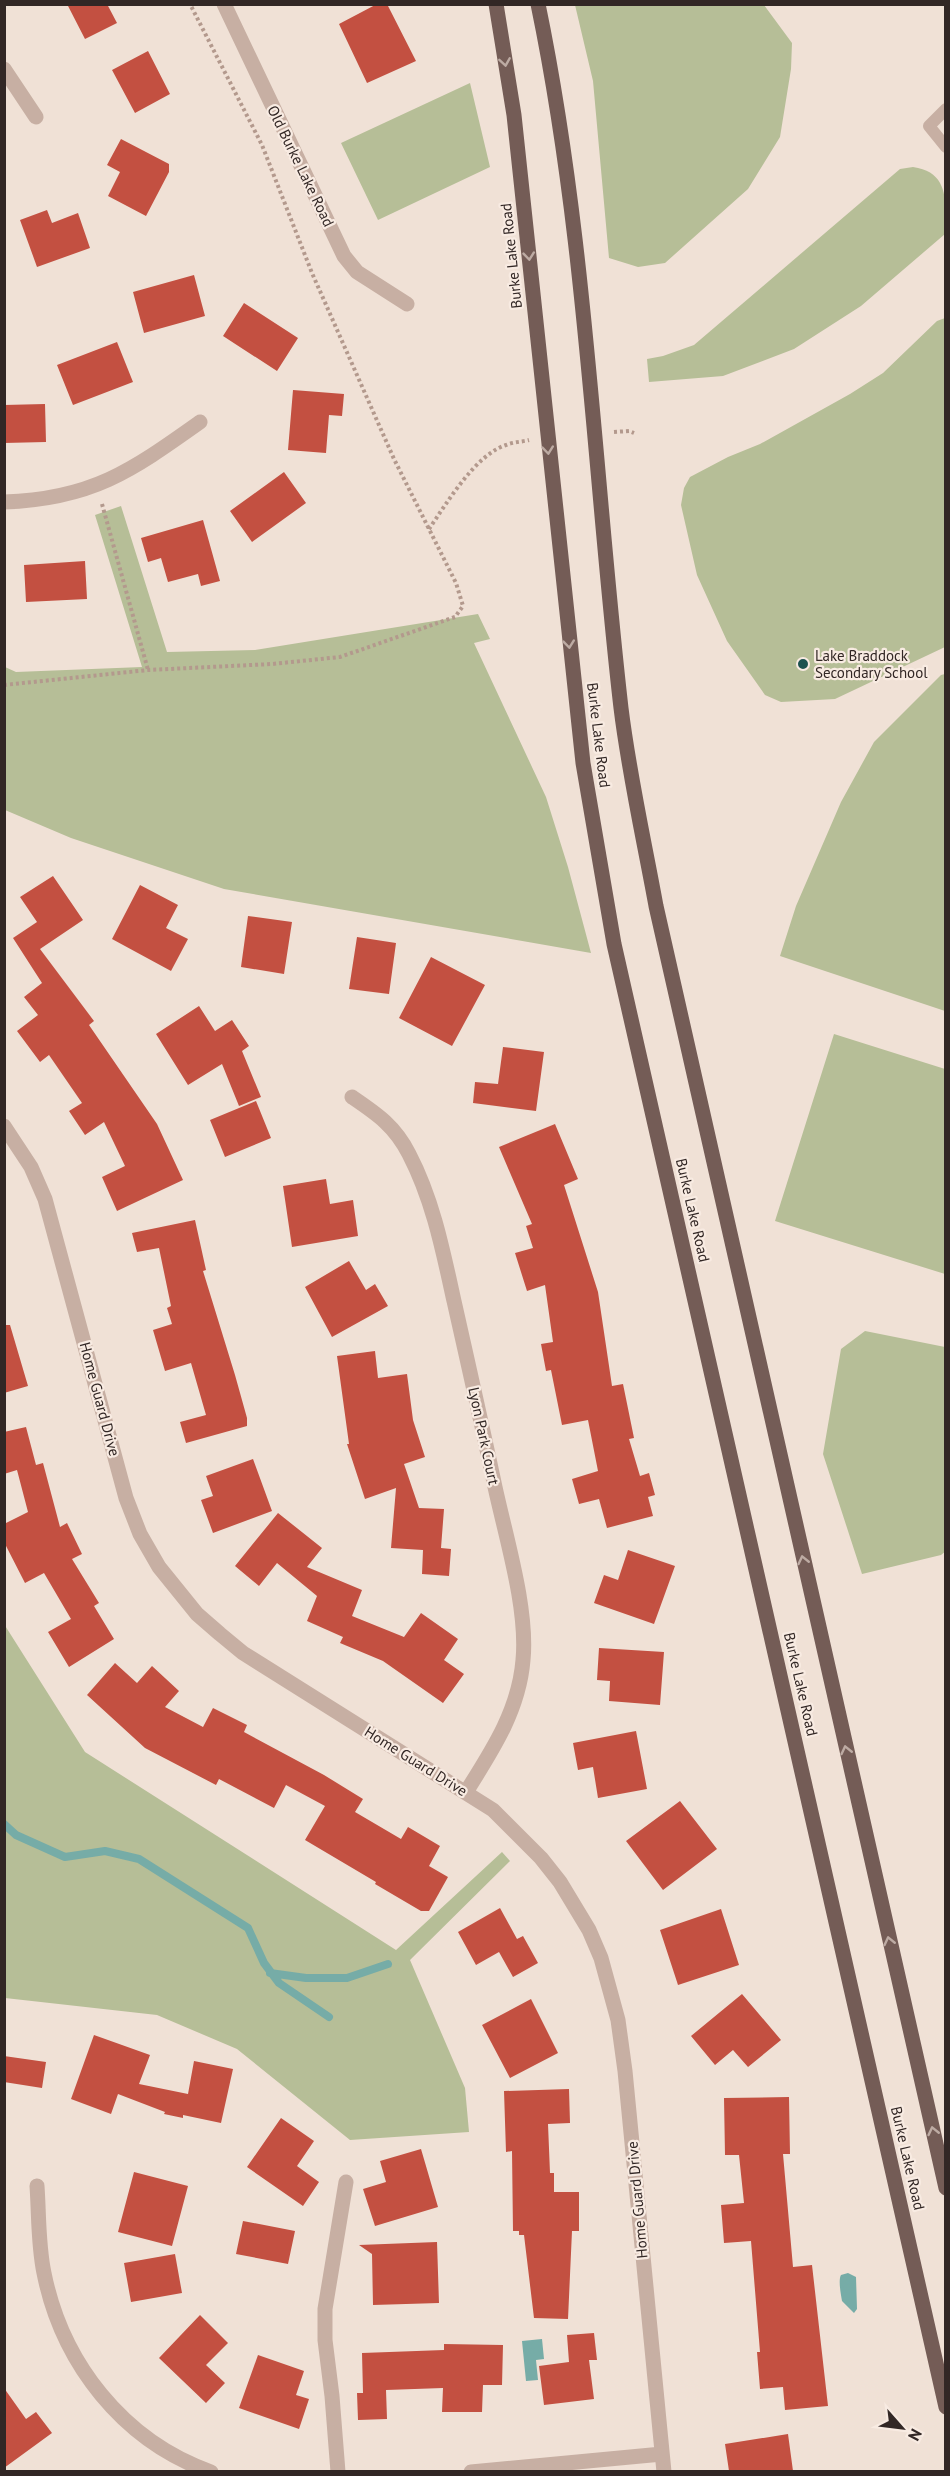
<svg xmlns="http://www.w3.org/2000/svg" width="950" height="2476" viewBox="0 0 950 2476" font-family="'PT Sans',sans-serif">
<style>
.green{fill:#b6be97}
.water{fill:#76aca7}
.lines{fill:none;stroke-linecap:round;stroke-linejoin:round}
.stream{stroke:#76aca7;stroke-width:8}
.building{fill:#c35041}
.path{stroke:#b3998d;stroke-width:4;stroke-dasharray:3 3;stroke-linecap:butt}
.lane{stroke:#c7afa3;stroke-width:12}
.street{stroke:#c7afa3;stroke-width:15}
.primary{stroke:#745c56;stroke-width:15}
.oneway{stroke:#bdaba3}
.poi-dot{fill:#1c524f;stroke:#f8ebe2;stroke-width:2}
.labels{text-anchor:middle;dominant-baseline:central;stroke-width:4.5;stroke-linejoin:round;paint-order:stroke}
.street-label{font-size:15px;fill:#322725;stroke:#f8ebe2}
.poi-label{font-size:15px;fill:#322725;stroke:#f8ebe2;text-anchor:start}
</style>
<rect width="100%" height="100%" fill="#f0e1d6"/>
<!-- green -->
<path class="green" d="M 575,5 L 764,5 L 792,43 L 791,69 L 780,137 L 748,189 L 665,263 L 638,267 L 609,258 L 593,81 Z
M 470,83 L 490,167 L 378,220 L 341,143 Z
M 913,167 C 950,172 946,203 945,234 L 861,306 L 794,349 L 723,376 L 649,382 L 647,359 L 663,356 L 694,345 L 900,169 Z
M 945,318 L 945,647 L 835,699 L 781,702 L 765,695 L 727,641 L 697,575 L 681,505 L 684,488 L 690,477 L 728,457 L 760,444 L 850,394 L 883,373 L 937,321 Z
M 121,506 L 167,652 L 255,650 L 478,614 L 490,639 L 474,643 L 546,797 L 568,867 L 591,953 L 224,889 L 71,838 L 5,810 L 5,667 L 16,672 L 142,667 L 95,515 Z
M 945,674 L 946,674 L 945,1011 L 780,956 L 796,906 L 841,802 L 874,742 L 941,675 Z
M 834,1034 L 945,1069 L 945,1274 L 775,1221 Z
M 865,1331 L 945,1347 L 946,1551 L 941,1555 L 862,1574 L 823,1454 L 841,1349 Z
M 4,1624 L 85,1752 L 396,1950 L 502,1852 L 510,1861 L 410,1960 L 465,2088 L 469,2132 L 350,2140 L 237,2049 L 157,2015 L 5,1998 Z"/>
<!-- water -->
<path class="water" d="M 848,2273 L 856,2277 L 857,2309 L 854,2313 L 842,2301 C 841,2295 838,2280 841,2275 Z
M 542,2339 L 544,2359 L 536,2360 L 538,2380 L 526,2381 L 522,2341 Z"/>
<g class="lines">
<!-- stream -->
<path class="stream" d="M 4,1824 L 16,1835 L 65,1857 L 105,1851 L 139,1859 L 248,1928 L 264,1963 L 279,1983 L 329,2017
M 270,1973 L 306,1978 L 347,1978 L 388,1964"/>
</g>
<!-- building -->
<path class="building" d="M 67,4 L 107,4 L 117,23 L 85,39 Z
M 377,4 L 387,4 L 416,61 L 367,83 L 339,24 Z
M 148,51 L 170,94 L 135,113 L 112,70 Z
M 121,139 L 169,164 L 169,172 L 146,216 L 108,196 L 120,172 L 107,165 Z
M 47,210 L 52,223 L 78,213 L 90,248 L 37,267 L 20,220 Z
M 194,275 L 205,316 L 144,333 L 133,292 Z
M 244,303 L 298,338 L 277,371 L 223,336 Z
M 117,342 L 133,382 L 73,405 L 57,365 Z
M 293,390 L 344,394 L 342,416 L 329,415 L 326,453 L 288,450 Z
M 45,404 L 46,442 L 4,443 L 4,405 Z
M 284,472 L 306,503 L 252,542 L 230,511 Z
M 203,520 L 220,581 L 201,586 L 198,574 L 168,582 L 161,558 L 148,562 L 141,538 Z
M 85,561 L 87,599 L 26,602 L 24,565 Z
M 53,876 L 83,920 L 40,949 L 94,1021 L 89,1025 L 157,1124 L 183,1180 L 117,1211 L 102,1177 L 125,1166 L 104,1122 L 85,1135 L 69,1111 L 82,1103 L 49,1055 L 40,1062 L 17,1031 L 38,1015 L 24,997 L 42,983 L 13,938 L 37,922 L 20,897 Z
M 140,885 L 178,905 L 166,928 L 188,939 L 171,971 L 112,939 Z
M 248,916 L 292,922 L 284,974 L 241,967 Z
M 357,937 L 396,943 L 389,994 L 349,989 Z
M 431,957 L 485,985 L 452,1046 L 399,1018 Z
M 199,1006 L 215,1031 L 232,1020 L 249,1046 L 242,1051 L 261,1097 L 239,1106 L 222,1064 L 188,1085 L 156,1034 Z
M 503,1047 L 544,1052 L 536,1111 L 473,1103 L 475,1082 L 498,1084 Z
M 256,1101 L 271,1138 L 225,1157 L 210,1120 Z
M 555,1124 L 578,1179 L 564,1185 L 598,1292 L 612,1386 L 623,1384 L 634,1438 L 629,1439 L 640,1476 L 649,1473 L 655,1495 L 648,1497 L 653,1516 L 607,1528 L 599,1499 L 579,1504 L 572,1479 L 598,1471 L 588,1420 L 562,1425 L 551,1370 L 546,1371 L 541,1344 L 553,1342 L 545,1285 L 527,1291 L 515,1253 L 533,1248 L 526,1226 L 532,1224 L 499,1147 Z
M 326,1179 L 330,1204 L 353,1200 L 358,1236 L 292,1247 L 283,1186 Z
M 195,1220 L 206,1270 L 203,1271 L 235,1375 L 247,1418 L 247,1426 L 186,1443 L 180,1422 L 206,1415 L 191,1363 L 165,1371 L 153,1330 L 172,1324 L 167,1308 L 171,1306 L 159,1248 L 137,1252 L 132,1233 Z
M 349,1261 L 366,1290 L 375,1284 L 388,1306 L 332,1337 L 305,1287 Z
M 4,1325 L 10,1325 L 28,1386 L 4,1393 Z
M 375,1351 L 378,1378 L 407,1374 L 413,1420 L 425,1457 L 404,1464 L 419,1508 L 444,1509 L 441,1548 L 451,1549 L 449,1576 L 422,1574 L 423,1550 L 391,1548 L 396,1488 L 365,1499 L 347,1444 L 349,1444 L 337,1356 Z
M 26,1427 L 36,1465 L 43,1463 L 60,1527 L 67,1523 L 82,1554 L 72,1559 L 99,1603 L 94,1606 L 114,1639 L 69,1667 L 48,1632 L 71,1619 L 44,1573 L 25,1583 L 4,1542 L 4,1524 L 28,1512 L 17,1470 L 4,1474 L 4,1432 Z
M 253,1459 L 272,1511 L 213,1533 L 201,1500 L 213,1496 L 206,1476 Z
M 278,1513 L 322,1548 L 307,1567 L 362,1590 L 352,1616 L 404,1637 L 421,1613 L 458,1639 L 444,1660 L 464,1674 L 443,1703 L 383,1661 L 340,1643 L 343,1637 L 307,1621 L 317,1596 L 277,1563 L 259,1586 L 235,1566 Z
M 628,1550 L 675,1566 L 654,1624 L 594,1603 L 604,1575 L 618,1580 Z
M 599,1648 L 664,1652 L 660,1705 L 609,1701 L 610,1681 L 597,1680 Z
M 115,1663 L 137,1683 L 152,1666 L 179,1691 L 165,1707 L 203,1727 L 213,1708 L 247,1725 L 244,1732 L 324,1775 L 363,1799 L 355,1812 L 401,1839 L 408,1827 L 440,1846 L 429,1866 L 448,1877 L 429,1911 L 421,1911 L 375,1884 L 376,1882 L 305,1840 L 325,1806 L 286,1785 L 274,1808 L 219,1779 L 216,1785 L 145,1748 L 87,1695 Z
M 636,1731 L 647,1789 L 598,1798 L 593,1767 L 578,1770 L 573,1743 Z
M 680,1801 L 717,1849 L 663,1890 L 626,1841 Z
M 500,1908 L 517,1939 L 523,1936 L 538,1963 L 513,1977 L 499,1952 L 476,1965 L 458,1932 Z
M 721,1909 L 739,1965 L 678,1985 L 660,1930 Z
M 742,1994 L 781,2040 L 748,2067 L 733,2050 L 715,2065 L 691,2036 Z
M 531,1999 L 558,2053 L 510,2078 L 482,2025 Z
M 94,2035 L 150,2055 L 139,2084 L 188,2094 L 194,2061 L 233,2069 L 221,2123 L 183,2115 L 183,2118 L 164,2114 L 165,2112 L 118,2094 L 111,2114 L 71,2099 Z
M 4,2056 L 46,2062 L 42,2088 L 4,2082 Z
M 569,2089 L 570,2123 L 548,2124 L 550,2173 L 554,2173 L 554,2192 L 579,2192 L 579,2231 L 572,2231 L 568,2319 L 534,2318 L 524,2235 L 519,2235 L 519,2231 L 513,2231 L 512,2151 L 506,2152 L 504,2091 Z
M 789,2097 L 790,2154 L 783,2154 L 793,2267 L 812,2265 L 828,2406 L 785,2410 L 783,2387 L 760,2389 L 757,2352 L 760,2352 L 751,2241 L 724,2243 L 721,2205 L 744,2203 L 739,2155 L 725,2155 L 724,2098 Z
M 281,2118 L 314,2141 L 297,2166 L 319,2182 L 303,2206 L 247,2167 Z
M 421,2149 L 438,2207 L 375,2226 L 363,2189 L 386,2182 L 380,2161 Z
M 134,2172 L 188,2186 L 172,2246 L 118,2232 Z
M 243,2221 L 295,2231 L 288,2264 L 236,2254 Z
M 437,2242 L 439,2303 L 373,2305 L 372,2254 L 359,2245 Z
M 175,2254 L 182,2293 L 131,2302 L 124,2263 Z
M 200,2315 L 228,2343 L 206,2365 L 225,2383 L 206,2403 L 159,2358 Z
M 594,2333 L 597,2360 L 589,2360 L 594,2399 L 544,2405 L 539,2366 L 569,2362 L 567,2335 Z
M 444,2344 L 503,2345 L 502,2385 L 483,2385 L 482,2412 L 442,2412 L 443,2388 L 386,2390 L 387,2419 L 358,2420 L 357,2393 L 363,2393 L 362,2353 L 444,2350 Z
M 258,2355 L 304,2371 L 296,2395 L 309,2399 L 299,2429 L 239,2408 Z
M 4,2388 L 26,2419 L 36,2412 L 52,2433 L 4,2468 Z
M 788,2434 L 793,2471 L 729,2471 L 725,2444 Z"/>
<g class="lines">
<!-- path -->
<path class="path" d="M 614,432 L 629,431 L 634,433
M 102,504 L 148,670
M 429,529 C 447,503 475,455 506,445 C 513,442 521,442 529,440
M 4,685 L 148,670 L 272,664 L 340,657 L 455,617 L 463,606 L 456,583 L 394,459 L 312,273 L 262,145 L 190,4"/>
<!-- lane -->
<path class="lane" d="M 946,109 L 929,126 L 946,147"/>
<!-- street -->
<path class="street" d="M 224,4 L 344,256 L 357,272 L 407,304
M 4,69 L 36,117
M 4,502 C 92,499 131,471 200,422
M 352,1097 C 377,1114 395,1126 409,1154 C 433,1200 443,1251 454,1301 C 468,1363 482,1425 495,1487 C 506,1538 528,1609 523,1660 C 519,1710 492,1751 466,1792
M 4,1126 L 31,1167 L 45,1199 L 126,1498 L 140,1534 L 159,1567 L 197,1614 L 220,1634 L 243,1653 L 493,1810 L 541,1858 L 560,1882 L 589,1930 L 601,1958 L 618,2020 L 625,2071 L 664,2472
M 37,2186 C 39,2214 38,2245 44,2273 C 62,2363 123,2441 211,2472
M 338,2472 L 332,2396 L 325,2340 L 325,2309 L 346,2182
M 471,2472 L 662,2454"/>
<!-- primary -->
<path class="primary" d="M 496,4 L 514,115 L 583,763 L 614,944 L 946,2407
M 538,4 C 586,236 594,473 621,708 C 629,774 644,840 656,906 L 946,2188"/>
</g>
<!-- one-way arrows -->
<defs><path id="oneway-chevron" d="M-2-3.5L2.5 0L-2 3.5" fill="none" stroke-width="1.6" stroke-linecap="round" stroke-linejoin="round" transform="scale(1.5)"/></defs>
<g class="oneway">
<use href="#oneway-chevron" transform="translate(505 62) rotate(81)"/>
<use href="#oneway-chevron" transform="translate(529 256) rotate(84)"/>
<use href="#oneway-chevron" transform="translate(548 450) rotate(84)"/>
<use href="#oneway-chevron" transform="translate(569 644) rotate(84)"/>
<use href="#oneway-chevron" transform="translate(803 1560) rotate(-103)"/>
<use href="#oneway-chevron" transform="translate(846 1750) rotate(-103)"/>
<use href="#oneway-chevron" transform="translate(889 1941) rotate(-103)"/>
<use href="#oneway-chevron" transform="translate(933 2131) rotate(-103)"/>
</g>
<!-- markers -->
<circle class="poi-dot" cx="803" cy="664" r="6"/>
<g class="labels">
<!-- street labels -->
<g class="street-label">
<text transform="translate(301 166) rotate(64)">Old Burke Lake Road</text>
<text transform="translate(511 256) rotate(-96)">Burke Lake Road</text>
<text transform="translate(599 735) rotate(83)">Burke Lake Road</text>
<text transform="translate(693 1210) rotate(77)">Burke Lake Road</text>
<text transform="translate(100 1399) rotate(75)">Home Guard Drive</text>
<text transform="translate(484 1436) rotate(78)">Lyon Park Court</text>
<text transform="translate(801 1684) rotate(77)">Burke Lake Road</text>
<text transform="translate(416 1761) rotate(32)">Home Guard Drive</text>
<text transform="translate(908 2158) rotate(77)">Burke Lake Road</text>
<text transform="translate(637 2200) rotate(-95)">Home Guard Drive</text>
</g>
<!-- poi labels -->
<g class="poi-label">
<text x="815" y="655">Lake Braddock<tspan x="815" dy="17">Secondary School</tspan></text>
</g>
</g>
<!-- border -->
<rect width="950" height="2476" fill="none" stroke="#322725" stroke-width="12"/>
<!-- north arrow -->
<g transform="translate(902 2428) rotate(118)" stroke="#f8ebe2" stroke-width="4.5" paint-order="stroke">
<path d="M0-4.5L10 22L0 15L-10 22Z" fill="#322725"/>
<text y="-9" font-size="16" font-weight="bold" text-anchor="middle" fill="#322725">N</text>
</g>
</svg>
